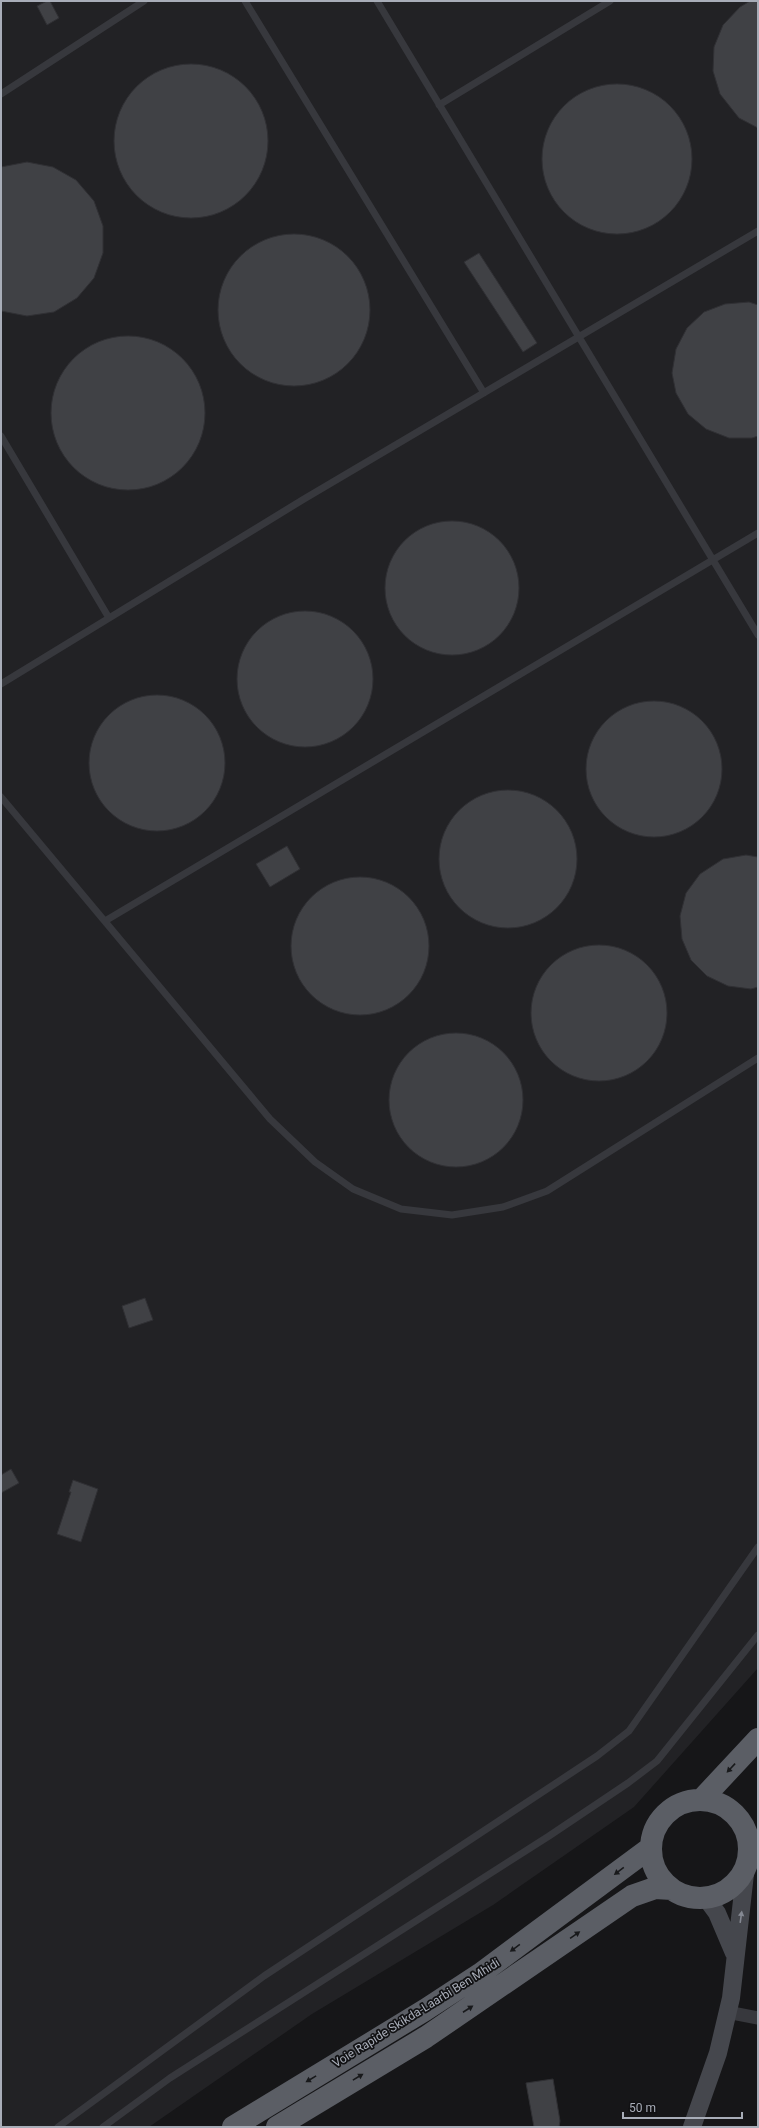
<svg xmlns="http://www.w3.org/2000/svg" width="759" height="2128" viewBox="0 0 759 2128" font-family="Roboto,sans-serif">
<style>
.built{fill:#222225}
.building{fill:#404145;stroke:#303034}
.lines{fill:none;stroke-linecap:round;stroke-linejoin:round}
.service{stroke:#37383d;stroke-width:7}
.minor{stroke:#37383d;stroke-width:13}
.secondary{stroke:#45474d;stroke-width:18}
.trunk{stroke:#5b5e65;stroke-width:22}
.oneway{fill:#18191b}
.oneway2{fill:#858993}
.labels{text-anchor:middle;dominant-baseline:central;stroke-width:3.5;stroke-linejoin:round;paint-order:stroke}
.street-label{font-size:12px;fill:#a8adb8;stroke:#111113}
</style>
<rect width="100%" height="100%" fill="#161618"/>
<!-- built -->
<path class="built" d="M 1,1 L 758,1 L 758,1668 L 634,1807 L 493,1905 L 312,2014 L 149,2127 L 1,2127 Z"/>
<!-- building -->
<path class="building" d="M 47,1 L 50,1 L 59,18 L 47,25 L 37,6 Z
M 750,1 L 758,1 L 758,128 L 739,118 L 720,94 L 713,71 L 714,47 L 723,25 L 740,7 Z
M114 141a77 77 0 1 1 154 0a77 77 0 1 1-154 0Z
M542 159a75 75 0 1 1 150 0a75 75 0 1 1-150 0Z
M 27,162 L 53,167 L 76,180 L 94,201 L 103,226 L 103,253 L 94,278 L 77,298 L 54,312 L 27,316 L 1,311 L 1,167 Z
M218 310a76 76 0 1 1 152 0a76 76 0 1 1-152 0Z
M 479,253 L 537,343 L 523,352 L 464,262 Z
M 749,302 L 758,305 L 758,436 L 752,438 L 729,438 L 706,429 L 688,414 L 676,393 L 672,373 L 676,349 L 687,328 L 704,312 L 725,304 Z
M51 413a77 77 0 1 1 154 0a77 77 0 1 1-154 0Z
M385 588a67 67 0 1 1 134 0a67 67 0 1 1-134 0Z
M237 679a68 68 0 1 1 136 0a68 68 0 1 1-136 0Z
M89 763a68 68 0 1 1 136 0a68 68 0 1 1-136 0Z
M586 769a68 68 0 1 1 136 0a68 68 0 1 1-136 0Z
M439 859a69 69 0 1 1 138 0a69 69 0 1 1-138 0Z
M 287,846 L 300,869 L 270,887 L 256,864 Z
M 746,855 L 758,857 L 758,987 L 751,989 L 728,986 L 707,976 L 691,960 L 682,939 L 680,916 L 686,893 L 700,874 L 723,859 Z
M291 946a69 69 0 1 1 138 0a69 69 0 1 1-138 0Z
M531 1013a68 68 0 1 1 136 0a68 68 0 1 1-136 0Z
M389 1100a67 67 0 1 1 134 0a67 67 0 1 1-134 0Z
M 145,1298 L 153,1320 L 129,1328 L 122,1306 Z
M 11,1469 L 19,1483 L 1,1493 L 1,1475 Z
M 73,1480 L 98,1489 L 81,1542 L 57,1534 L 71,1492 L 69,1492 Z
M 553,2079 L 560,2121 L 559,2127 L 534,2127 L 526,2083 Z"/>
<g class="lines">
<!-- service -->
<path class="service" d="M 245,1 L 484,393
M 377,1 L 758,635
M 1,94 L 144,1
M 439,105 L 610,1
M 1,436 L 109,618
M 1,684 L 304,499 L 758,231
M 1,797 L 270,1119 L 315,1162 L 353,1189 L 401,1209 L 452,1215 L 503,1207 L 547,1191 L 758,1058
M 105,921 L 758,533
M 58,2127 L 264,1976 L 597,1756 L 629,1731 L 758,1547
M 103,2127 L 170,2078 L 549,1836 L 628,1783 L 657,1761 L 758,1635"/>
<!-- minor -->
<path class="minor" d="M 727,2012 L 758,2018"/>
<!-- secondary -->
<path class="secondary" d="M 706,1898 L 717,1913 L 734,1953
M 692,2127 L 718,2053 L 731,1998 L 746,1865"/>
<!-- trunk -->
<path class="trunk" d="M 702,1799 L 758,1739
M651 1849a49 49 0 1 1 98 0a49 49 0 1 1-98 0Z
M 233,2127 L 425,2010 L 480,1974 L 650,1848
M 277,2127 L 426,2037 L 632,1896 L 655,1888 L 672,1889"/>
</g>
<!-- one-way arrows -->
<defs><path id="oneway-solid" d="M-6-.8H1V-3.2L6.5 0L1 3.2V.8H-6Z"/></defs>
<g class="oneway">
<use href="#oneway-solid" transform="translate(731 1768) rotate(133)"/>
<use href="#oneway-solid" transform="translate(619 1871) rotate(143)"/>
<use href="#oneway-solid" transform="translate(575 1935) rotate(-35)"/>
<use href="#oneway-solid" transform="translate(515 1948) rotate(144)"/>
<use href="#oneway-solid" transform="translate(468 2009) rotate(-33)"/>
<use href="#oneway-solid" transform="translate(358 2077) rotate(-31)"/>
<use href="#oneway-solid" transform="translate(311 2079) rotate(149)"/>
</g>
<use class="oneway2" href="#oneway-solid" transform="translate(741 1917) rotate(-82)"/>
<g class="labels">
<!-- street labels -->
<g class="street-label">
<text transform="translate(416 2013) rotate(-32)">Voie Rapide Skikda-Laarbi Ben Mhidi</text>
</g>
</g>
<!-- border -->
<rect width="759" height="2128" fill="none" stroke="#a8adb8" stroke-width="4"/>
<!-- scale -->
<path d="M623 2112v6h119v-6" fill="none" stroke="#a8adb8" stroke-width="2"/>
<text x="629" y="2112" font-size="12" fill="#a8adb8" stroke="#111113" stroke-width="3" paint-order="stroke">50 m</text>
</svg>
